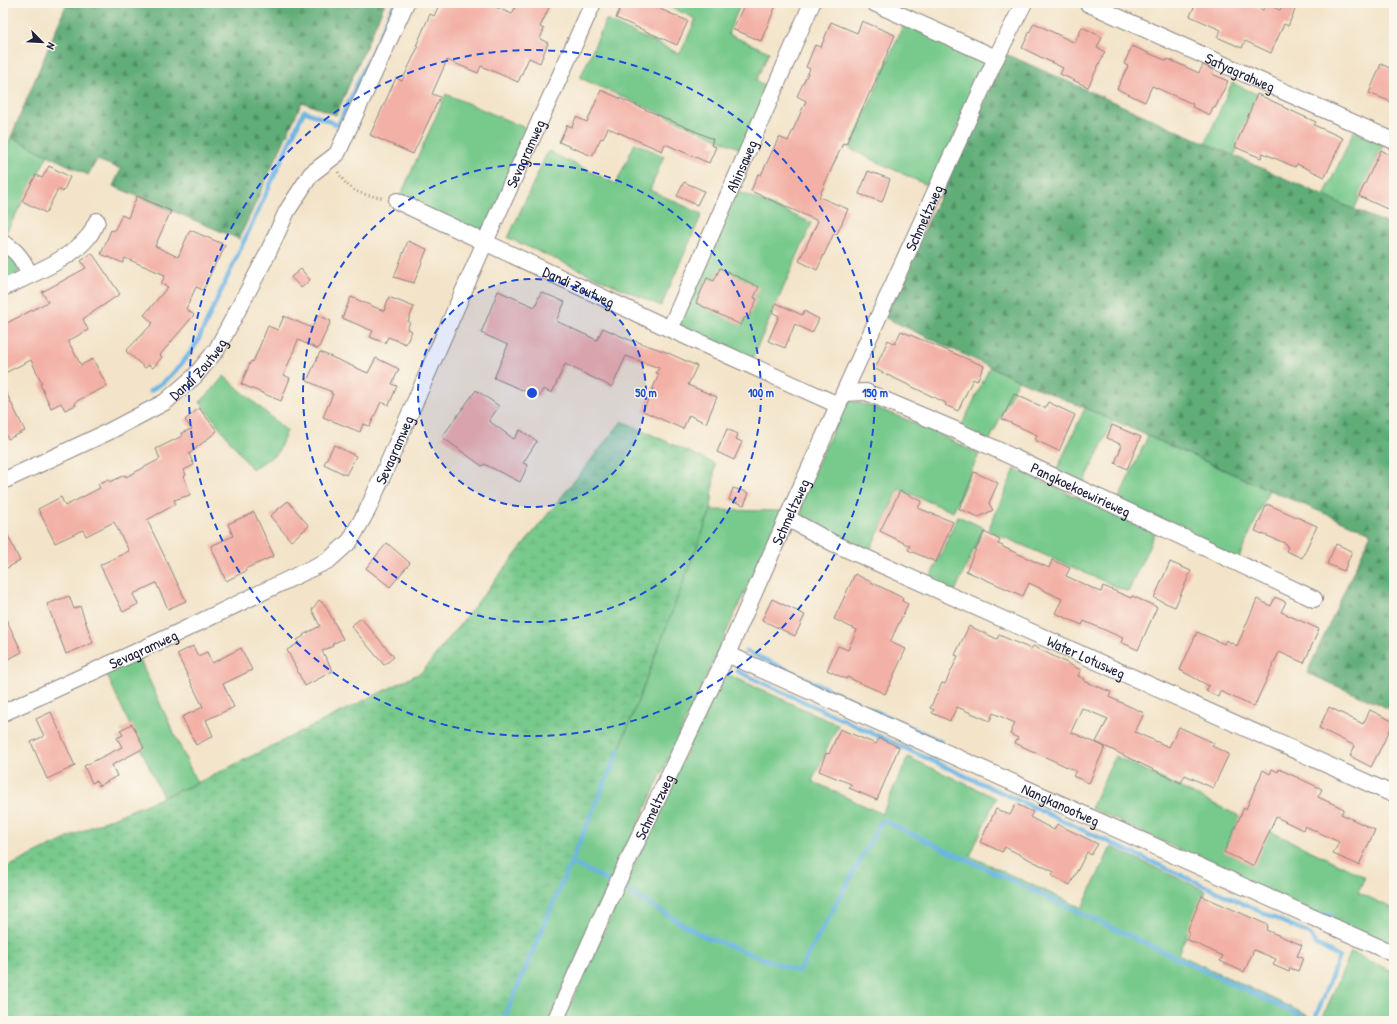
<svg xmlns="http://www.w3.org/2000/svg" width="1397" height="1024" viewBox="0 0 1397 1024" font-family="'Patrick Hand',sans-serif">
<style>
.grass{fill:#77c98c;stroke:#4c7664}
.forest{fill:url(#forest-firs);stroke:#42685a}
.wetland{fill:url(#wetland-marsh);stroke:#4c7664}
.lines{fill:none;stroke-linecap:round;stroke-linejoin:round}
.stream{stroke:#6cb5e4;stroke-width:4.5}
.building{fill:#f3b0a6}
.minor-casing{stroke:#8a8382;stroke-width:18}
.path{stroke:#8a8382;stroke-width:2.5;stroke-dasharray:1 3;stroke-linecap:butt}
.minor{stroke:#fff;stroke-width:16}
.ring{fill:none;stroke:#1d4ed8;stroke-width:2;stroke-dasharray:7 5}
.labels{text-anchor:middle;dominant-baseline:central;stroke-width:3;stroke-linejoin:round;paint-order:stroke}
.street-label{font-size:15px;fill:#22223b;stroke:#fbf7ec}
.centre{fill:#1d4ed8;stroke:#fbf7ec;stroke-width:2}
.ring-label{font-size:12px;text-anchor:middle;font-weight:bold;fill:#1d4ed8;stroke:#fbf7ec;stroke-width:3;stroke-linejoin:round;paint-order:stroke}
</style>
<defs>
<pattern id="forest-firs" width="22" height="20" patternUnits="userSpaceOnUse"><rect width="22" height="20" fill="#61ad78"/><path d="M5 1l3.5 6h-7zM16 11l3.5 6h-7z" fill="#508c64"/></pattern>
<pattern id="wetland-marsh" width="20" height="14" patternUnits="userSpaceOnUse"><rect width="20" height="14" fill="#77c98c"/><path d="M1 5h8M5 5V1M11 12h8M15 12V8" fill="none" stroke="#67ac7a"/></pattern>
</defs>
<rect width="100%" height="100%" fill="#fbf7ec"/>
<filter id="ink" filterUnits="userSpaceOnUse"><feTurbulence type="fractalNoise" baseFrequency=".025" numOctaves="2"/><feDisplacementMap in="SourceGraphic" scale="8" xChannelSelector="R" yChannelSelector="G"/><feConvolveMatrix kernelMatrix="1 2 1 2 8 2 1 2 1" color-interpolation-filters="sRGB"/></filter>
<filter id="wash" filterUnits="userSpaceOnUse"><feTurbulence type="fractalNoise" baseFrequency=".012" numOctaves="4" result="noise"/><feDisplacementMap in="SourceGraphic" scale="16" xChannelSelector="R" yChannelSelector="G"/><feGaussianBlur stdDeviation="0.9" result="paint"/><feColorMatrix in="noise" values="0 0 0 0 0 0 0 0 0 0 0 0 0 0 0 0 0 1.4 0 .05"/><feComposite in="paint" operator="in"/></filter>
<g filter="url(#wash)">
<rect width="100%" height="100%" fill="#f3e4c9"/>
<!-- grass -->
<path class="grass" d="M 662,3 L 741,3 L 728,34 L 769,52 L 756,81 L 769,87 L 743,150 L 580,78 L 606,20 L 680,54 L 696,19 Z
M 904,23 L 983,60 L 985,67 L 931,187 L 850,149 Z
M 1232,83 L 1261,96 L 1234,156 L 1205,144 Z
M 446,94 L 530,130 L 489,222 L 482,230 L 476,233 L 399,199 Z
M 1354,131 L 1383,145 L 1354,210 L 1324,196 Z
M 11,137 L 48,155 L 3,238 L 3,153 Z
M 635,143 L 664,156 L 650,190 L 702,214 L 661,306 L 508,238 L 548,151 L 616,184 Z
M 735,190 L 812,223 L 752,359 L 686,329 L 681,325 L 680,319 Z
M 3,248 L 9,251 L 20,270 L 11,280 L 3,283 Z
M 990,367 L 1018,380 L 987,446 L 958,433 Z
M 224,376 L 287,431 L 277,454 L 252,469 L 200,402 L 213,389 Z
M 852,401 C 897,412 938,434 979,454 L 953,512 L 899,489 L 869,552 L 808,523 C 802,516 801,510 801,500 L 846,402 Z
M 1085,408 L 1113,421 L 1081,489 L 1054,476 Z
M 1148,436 L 1269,490 L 1238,560 L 1115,506 Z
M 1015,469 L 1155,533 L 1128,592 L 988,530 Z
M 711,510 L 782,511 L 548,1021 L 503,1021 L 619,750 Z
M 958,516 L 984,528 L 955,591 L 929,580 Z
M 139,658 L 197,783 L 163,797 L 106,673 Z
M 723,672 L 838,725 L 812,781 L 882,814 L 908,757 L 996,798 L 970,856 L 1082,908 L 1111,847 L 1206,891 L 1178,954 L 1309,1016 L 1307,1021 L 563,1021 Z
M 1115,756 L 1365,877 L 1358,892 L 1394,909 L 1394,951 L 1091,808 Z
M 1351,952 L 1394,972 L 1394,1021 L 1321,1021 Z"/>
<!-- forest -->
<path class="forest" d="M 67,3 L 385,3 L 336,115 L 302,102 L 239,239 L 113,186 L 121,169 L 97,160 L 88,175 L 11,137 Z
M 1006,54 L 1394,227 L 1394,711 L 1307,673 L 1371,533 L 1269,490 L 1085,408 L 1018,380 L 884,317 Z"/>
<!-- wetland -->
<path class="wetland" d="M 622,421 L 715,464 L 711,510 L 619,750 L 503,1021 L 3,1021 L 3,869 L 91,827 L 197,783 L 422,672 Z"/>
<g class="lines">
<!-- stream -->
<path class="stream" d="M 150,391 C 171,379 183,363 197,343 L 304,111 L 338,125 L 395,3
M 746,651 L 940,741
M 737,671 L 1309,934 L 1317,945 L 1339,957 L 1314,1021
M 571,862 L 620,887 L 703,936 L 799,972 L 882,820 L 1312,1021
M 1322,915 L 1331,915
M 503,1021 L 619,750"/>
</g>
<g id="blocks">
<!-- building -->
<path class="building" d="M 440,3 L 486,3 L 512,14 L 517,3 L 551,3 L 540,27 L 544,29 L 540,39 L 548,43 L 540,63 L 529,58 L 518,82 L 481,66 L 478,73 L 447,60 L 432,94 L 440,97 L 413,154 L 370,135 L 396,78 L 402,81 L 418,47 L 416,46 L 430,14 L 434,16 Z
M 625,3 L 646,3 L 688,21 L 677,45 L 616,18 L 621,6 L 623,7 Z
M 745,3 L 777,3 L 761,41 L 733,29 Z
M 1196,3 L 1248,3 L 1263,10 L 1266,4 L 1280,10 L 1283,3 L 1298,3 L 1288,26 L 1284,24 L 1271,53 L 1245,41 L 1242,48 L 1217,37 L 1221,30 L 1190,16 Z
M 862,21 L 895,35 L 871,92 L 870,92 L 846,144 L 843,143 L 819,197 L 848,209 L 837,234 L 834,233 L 817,270 L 799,261 L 818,221 L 751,191 L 758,174 L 761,175 L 779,137 L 788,141 L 806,101 L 797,96 L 810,69 L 806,67 L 815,45 L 821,47 L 831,22 L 857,33 Z
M 1034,23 L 1075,43 L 1082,27 L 1102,37 L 1097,48 L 1105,52 L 1088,87 L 1060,74 L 1063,68 L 1022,48 Z
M 1132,46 L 1167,61 L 1168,59 L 1199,73 L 1203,65 L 1213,70 L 1212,74 L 1228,81 L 1215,108 L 1213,107 L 1210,115 L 1192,107 L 1193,104 L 1152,86 L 1145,102 L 1117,89 L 1128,66 L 1124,64 Z
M 1381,64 L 1394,70 L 1394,103 L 1369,93 Z
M 601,90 L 713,139 L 711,145 L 716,147 L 709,163 L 665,144 L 662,151 L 608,128 L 603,139 L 601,138 L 592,156 L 559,142 L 567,125 L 572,127 L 576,117 L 587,122 Z
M 1257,94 L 1283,106 L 1283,107 L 1316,122 L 1314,125 L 1343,138 L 1325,177 L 1297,164 L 1295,167 L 1263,153 L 1261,158 L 1235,147 Z
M 1381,150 L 1394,157 L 1394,212 L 1359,196 Z
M 49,166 L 70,177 L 63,192 L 58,189 L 46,213 L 22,201 L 36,175 L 42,178 Z
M 868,171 L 890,179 L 882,202 L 859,194 Z
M 684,182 L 704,191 L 697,205 L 677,196 Z
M 137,196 L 171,211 L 155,246 L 178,257 L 190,230 L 225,245 L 219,260 L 217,260 L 203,290 L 196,287 L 186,309 L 194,315 L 160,355 L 162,357 L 153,368 L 149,365 L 145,368 L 126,351 L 153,323 L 144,315 L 168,287 L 161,284 L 165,275 L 125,258 L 123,263 L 101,254 L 111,230 L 114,231 L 122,215 L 128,218 Z
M 408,241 L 427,249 L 414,283 L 394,277 Z
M 92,253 L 120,294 L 83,319 L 88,330 L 68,341 L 81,365 L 93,359 L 107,386 L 75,402 L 76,405 L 65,410 L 61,403 L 51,408 L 40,384 L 42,383 L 31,360 L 3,374 L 3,325 L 48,302 L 42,292 L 86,268 L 81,261 Z
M 720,268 L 759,287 L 754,298 L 757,299 L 748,319 L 745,317 L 741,325 L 696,303 L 707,278 L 714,281 Z
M 301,269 L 310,280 L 301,288 L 291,277 Z
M 498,291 L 535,307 L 541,292 L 565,302 L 556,321 L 597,340 L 603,328 L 634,342 L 635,341 L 666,352 L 697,366 L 688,385 L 717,397 L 706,423 L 689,415 L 683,429 L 643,411 L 659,374 L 656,373 L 659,368 L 626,356 L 612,387 L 565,364 L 552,393 L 543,389 L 539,397 L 494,378 L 508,345 L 481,333 Z
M 351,297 L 384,311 L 389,297 L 414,307 L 408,321 L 410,322 L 407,329 L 412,331 L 406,344 L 388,337 L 385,343 L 370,337 L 373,331 L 342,318 Z
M 776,303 L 802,315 L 804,311 L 819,319 L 812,333 L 795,324 L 785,348 L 768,341 L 779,316 L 772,312 Z
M 318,315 L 331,321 L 318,349 L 298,340 L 284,375 L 290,378 L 281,401 L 241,384 L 251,361 L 253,362 L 268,326 L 278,330 L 284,316 L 312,328 Z
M 901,331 L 984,366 L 977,381 L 973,379 L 958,411 L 945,405 L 946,403 L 875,369 L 888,340 L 895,344 Z
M 320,352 L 368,373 L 376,358 L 399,369 L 392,384 L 397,386 L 389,405 L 381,402 L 370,426 L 363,424 L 360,432 L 323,417 L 333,394 L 331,394 L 332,392 L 307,381 Z
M 3,386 L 25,431 L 8,439 L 3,429 Z
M 476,390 L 499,406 L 489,421 L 514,439 L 520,430 L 537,441 L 523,463 L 528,465 L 520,482 L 484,464 L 482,466 L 442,437 Z
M 1014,394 L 1045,408 L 1048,402 L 1075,415 L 1059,451 L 1035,440 L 1037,435 L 1002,419 Z
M 199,408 L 217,431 L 189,454 L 194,465 L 184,470 L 186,475 L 184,476 L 190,495 L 174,500 L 176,504 L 147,520 L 186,601 L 168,609 L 156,583 L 133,594 L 138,604 L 123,612 L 100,565 L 129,551 L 114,522 L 86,536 L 83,530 L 55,543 L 38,509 L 61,497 L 65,506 L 100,488 L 98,484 L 109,479 L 110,482 L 125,475 L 126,477 L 160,459 L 156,449 L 182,436 L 181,433 L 192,429 L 185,420 Z
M 1112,425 L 1141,437 L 1127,469 L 1115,463 L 1122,445 L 1107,438 Z
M 727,429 L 738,434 L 736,439 L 742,442 L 734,460 L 717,452 Z
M 334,445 L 356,456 L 346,475 L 324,464 Z
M 974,472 L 998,483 L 989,503 L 993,510 L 979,517 L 959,509 Z
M 733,488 L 749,493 L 744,505 L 729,500 Z
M 900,491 L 922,501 L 918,508 L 953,522 L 936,562 L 908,550 L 910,546 L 880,531 Z
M 288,501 L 309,526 L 291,541 L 270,516 Z
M 1267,504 L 1317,526 L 1302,558 L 1286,551 L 1288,547 L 1286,546 L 1287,544 L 1255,531 Z
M 254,512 L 274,556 L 245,569 L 246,571 L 226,581 L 211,546 L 233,536 L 228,524 Z
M 3,525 L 20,561 L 3,570 Z
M 984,532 L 1000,540 L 998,544 L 1003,546 L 1003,547 L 1049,568 L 1052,560 L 1070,568 L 1066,576 L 1101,592 L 1103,586 L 1131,598 L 1132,596 L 1157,607 L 1138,650 L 1121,642 L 1123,638 L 1084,621 L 1082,625 L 1055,613 L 1062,599 L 1029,583 L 1023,596 L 966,571 Z
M 387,543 L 410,563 L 390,587 L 366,568 Z
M 1336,544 L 1352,551 L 1344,571 L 1327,564 Z
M 1170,562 L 1191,571 L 1175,607 L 1154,598 Z
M 855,574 L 903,598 L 902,601 L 908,604 L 890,642 L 906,649 L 885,694 L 847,677 L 846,679 L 827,670 L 838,646 L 848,650 L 857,630 L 834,619 Z
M 69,596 L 74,609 L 80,606 L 93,643 L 66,654 L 47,604 Z
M 1275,597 L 1286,602 L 1281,612 L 1319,629 L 1304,663 L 1279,652 L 1254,707 L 1220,691 L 1218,697 L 1206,691 L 1209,686 L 1180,670 L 1197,632 L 1224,644 L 1226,640 L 1237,646 L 1257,599 L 1271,606 Z
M 772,599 L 805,615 L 795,636 L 762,620 Z
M 319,600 L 325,605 L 343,639 L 332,644 L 333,646 L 322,651 L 333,671 L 305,686 L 287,650 L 299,643 L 297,640 L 304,636 L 303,635 L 320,626 L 312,610 Z
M 3,613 L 22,652 L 3,662 Z
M 361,618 L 394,657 L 384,665 L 351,626 Z
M 969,626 L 997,639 L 999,635 L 1031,649 L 1033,646 L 1081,670 L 1078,676 L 1085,679 L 1084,681 L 1111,692 L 1109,697 L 1144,713 L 1135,732 L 1169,747 L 1179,727 L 1214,743 L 1212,746 L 1229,754 L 1213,788 L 1185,775 L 1181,783 L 1096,742 L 1108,719 L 1082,708 L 1071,732 L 1105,747 L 1089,783 L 1073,776 L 1076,771 L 1015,743 L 1018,738 L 1010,734 L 1015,723 L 993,713 L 990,721 L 957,707 L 950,721 L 932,713 L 934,710 L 930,708 L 942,683 L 945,684 L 958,656 L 955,655 Z
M 193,646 L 198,656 L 207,652 L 212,663 L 241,648 L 252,670 L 223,684 L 234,707 L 206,720 L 213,736 L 196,745 L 182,717 L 203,707 L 177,654 Z
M 1329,707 L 1363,724 L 1370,710 L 1394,722 L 1371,767 L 1350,756 L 1355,746 L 1319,728 Z
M 51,712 L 75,766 L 47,779 L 31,742 L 44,736 L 36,719 Z
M 132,724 L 144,748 L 112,765 L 117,776 L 99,786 L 96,781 L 92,783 L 84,766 L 122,747 L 117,738 L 123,735 L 120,730 Z
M 840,729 L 876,744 L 879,738 L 899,747 L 877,800 L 849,788 L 851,784 L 819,771 L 826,753 L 829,754 Z
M 1272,769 L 1278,772 L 1279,769 L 1322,789 L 1318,797 L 1344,809 L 1341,814 L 1375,830 L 1359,865 L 1333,854 L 1339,842 L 1305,826 L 1303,830 L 1276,817 L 1254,866 L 1224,852 L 1244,808 L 1246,809 L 1263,770 L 1270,774 Z
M 1016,804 L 1033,812 L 1030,817 L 1054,830 L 1057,824 L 1098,844 L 1091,855 L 1087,852 L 1070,885 L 1052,876 L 1054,872 L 1005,847 L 1002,852 L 980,842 L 996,809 L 1010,815 Z
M 1202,896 L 1268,925 L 1266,930 L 1302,945 L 1297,956 L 1303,958 L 1298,971 L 1290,968 L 1289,972 L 1273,965 L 1276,959 L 1254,950 L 1244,972 L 1220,961 L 1223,956 L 1186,939 L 1190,932 L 1187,931 Z"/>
</g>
</g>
<g filter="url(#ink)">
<use href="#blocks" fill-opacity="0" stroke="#8a8382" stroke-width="1"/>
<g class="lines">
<!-- minor casing -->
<g class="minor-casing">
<g id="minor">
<path d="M 874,3 L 996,58"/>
<path id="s1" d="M 1087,3 L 1394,141"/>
<path id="s2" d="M 397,201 L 670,329 L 838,405"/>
<path d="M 3,243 C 18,251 23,261 30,275"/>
<path d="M 3,288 C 28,276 71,259 88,237 C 92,233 94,226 97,221"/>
<path id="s3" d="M 670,329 L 812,3"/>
<path id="s4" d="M 844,393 L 866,392 L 951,428 L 1314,599"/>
<path id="s5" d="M 3,481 L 108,432 L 165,402 L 195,376 L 217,349 L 266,257 L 287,211 L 311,174 L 337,154 L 406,3"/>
<path id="s6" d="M 787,518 L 833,543 L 1388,792"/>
<path id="s7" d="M 727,654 L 1394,954"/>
<path id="s8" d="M 3,713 L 171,636 L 329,560 L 350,541 L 368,509 L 485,242 L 593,3"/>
<path id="s9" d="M 555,1021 L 610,898 L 727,654 L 787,518 L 996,58 L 1024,3"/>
</g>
</g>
<!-- path -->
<path class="path" d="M 338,172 C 350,193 361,194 383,198"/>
<!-- minor -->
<use href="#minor" class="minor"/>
</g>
</g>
<!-- distance rings -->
<circle cx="532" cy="393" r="114" fill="#1d4ed8" fill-opacity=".12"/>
<g class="ring">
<circle cx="532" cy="393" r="114"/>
<circle cx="532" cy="393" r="229"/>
<circle cx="532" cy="393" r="343"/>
</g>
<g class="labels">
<!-- street labels -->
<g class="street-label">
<text stroke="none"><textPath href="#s1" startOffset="168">Satyagrahweg</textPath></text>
<text stroke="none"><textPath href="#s8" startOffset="814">Sevagramweg</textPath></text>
<text stroke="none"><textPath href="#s3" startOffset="178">Ahinsaweg</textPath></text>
<text stroke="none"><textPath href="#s9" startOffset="884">Schmeltzweg</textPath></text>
<text stroke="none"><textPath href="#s2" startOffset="201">Dandi Zoutweg</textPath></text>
<text stroke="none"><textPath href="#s5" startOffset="227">Dandi Zoutweg</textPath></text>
<text stroke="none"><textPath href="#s8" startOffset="490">Sevagramweg</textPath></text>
<text stroke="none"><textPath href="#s4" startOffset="258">Pangkoekoewirieweg</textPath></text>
<text stroke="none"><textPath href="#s9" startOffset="561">Schmeltzweg</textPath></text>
<text stroke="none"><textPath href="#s8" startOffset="154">Sevagramweg</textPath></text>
<text stroke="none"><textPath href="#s6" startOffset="330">Water Lotusweg</textPath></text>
<text stroke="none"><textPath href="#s7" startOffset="366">Nangkanootweg</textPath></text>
<text stroke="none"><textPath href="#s9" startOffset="236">Schmeltzweg</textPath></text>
</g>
</g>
<circle cx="532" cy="393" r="6" class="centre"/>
<g class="ring-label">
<text x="646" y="397">50 m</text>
<text x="761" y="397">100 m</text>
<text x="875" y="397">150 m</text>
</g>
<!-- margin -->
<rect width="1397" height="1024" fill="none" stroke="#fbf7ec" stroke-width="16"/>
<!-- north arrow -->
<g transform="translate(42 42) rotate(114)" stroke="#fbf7ec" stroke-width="3" paint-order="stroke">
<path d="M0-3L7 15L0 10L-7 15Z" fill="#22223b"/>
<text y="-6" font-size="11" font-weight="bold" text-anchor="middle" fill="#22223b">N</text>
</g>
</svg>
